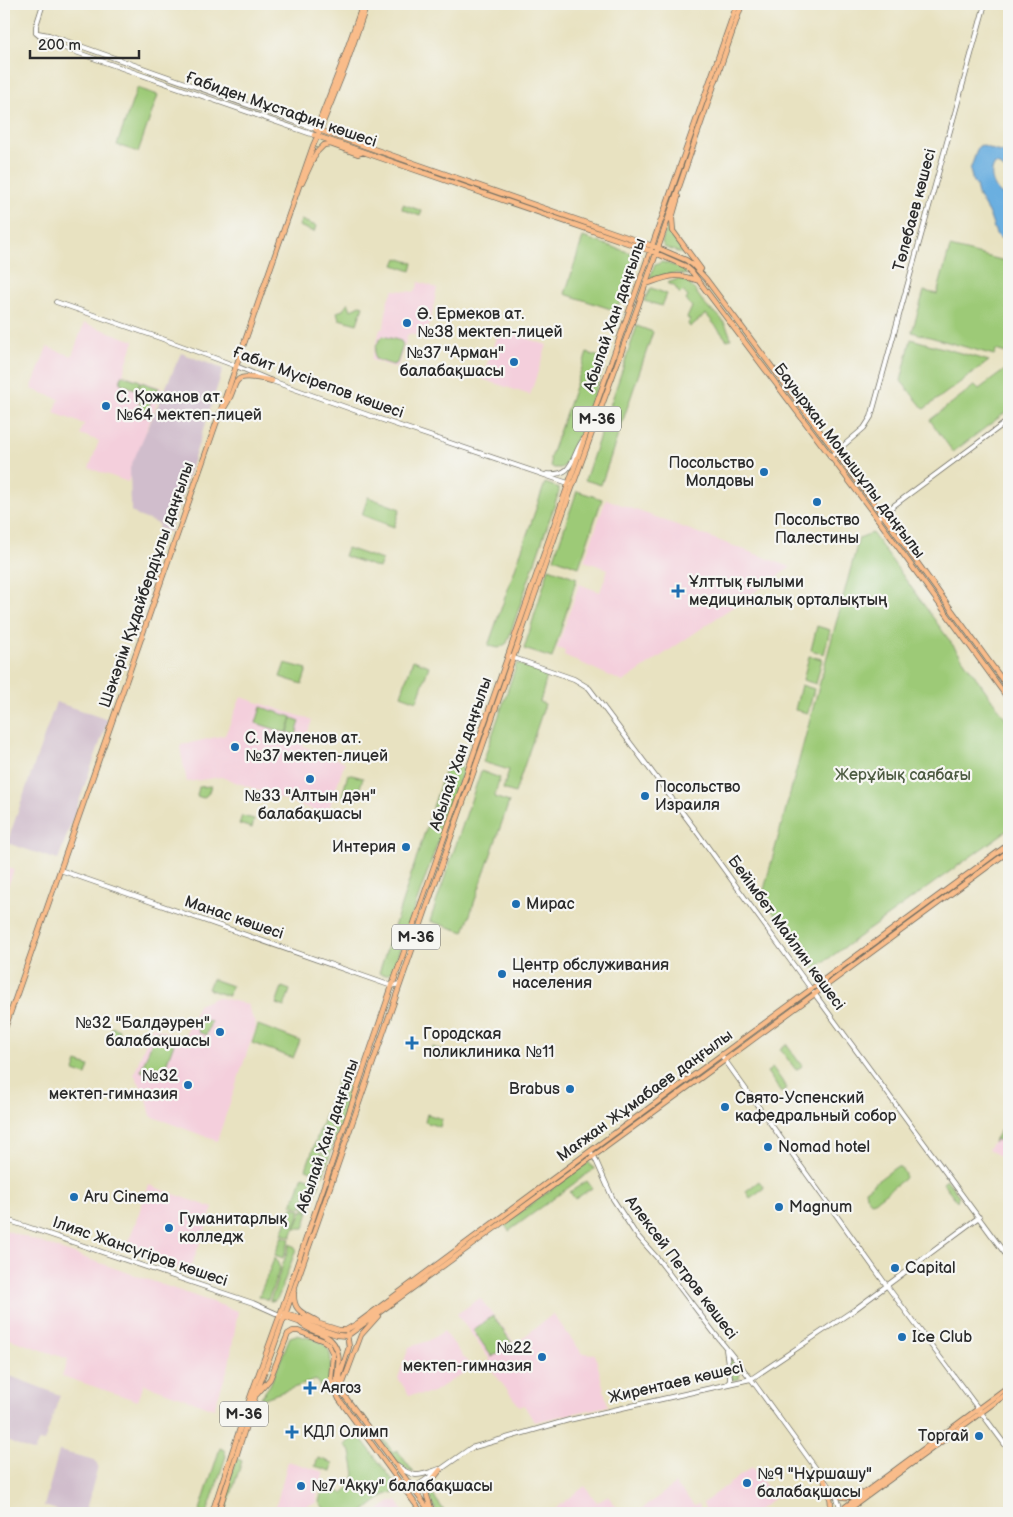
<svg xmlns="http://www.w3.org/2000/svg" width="1013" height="1517" viewBox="0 0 1013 1517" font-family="'Balsamiq Sans',sans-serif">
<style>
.built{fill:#f4cfdc}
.industrial{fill:#d0bdcc}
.green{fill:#9dca77;stroke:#647a51}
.water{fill:#6aafe0;stroke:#4a6d86}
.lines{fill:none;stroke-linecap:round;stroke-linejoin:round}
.minor-casing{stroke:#6d6b60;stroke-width:5.5}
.major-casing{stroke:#6d6b60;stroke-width:6}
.minor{stroke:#fff;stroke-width:4}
.major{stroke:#f9bc8a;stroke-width:4.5}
.poi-dot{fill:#1f6fb2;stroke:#f6f6f2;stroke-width:2}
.labels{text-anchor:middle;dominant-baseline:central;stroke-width:4.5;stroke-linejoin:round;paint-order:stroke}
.shield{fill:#f6f6f2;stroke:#686867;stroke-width:1}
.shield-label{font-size:15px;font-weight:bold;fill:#2b2b2b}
.street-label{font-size:16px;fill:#2b2b2b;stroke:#f6f6f2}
.poi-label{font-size:16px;fill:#2b2b2b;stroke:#f6f6f2;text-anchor:start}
.park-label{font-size:16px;fill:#4d5b42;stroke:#f6f6f2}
</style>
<rect width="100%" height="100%" fill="#f6f6f2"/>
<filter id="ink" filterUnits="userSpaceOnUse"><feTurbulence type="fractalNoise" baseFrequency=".02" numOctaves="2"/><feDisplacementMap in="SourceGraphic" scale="10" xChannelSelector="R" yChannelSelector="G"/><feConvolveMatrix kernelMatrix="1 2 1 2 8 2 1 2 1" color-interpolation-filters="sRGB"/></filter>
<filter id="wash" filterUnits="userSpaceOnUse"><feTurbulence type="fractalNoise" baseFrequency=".0096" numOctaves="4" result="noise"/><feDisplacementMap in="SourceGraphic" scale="20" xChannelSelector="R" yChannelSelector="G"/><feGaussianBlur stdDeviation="1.12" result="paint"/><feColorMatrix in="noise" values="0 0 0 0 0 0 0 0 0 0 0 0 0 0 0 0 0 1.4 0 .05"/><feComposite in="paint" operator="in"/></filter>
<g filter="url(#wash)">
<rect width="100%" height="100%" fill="#e8e2c1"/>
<!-- built -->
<path class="built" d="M 419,282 L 437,288 L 431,319 L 424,336 L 408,334 L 397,368 L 371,360 L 380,330 L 384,327 L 388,299 L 394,290 L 415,292 Z
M 84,323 L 134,341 L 123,374 L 162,388 L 128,482 L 89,468 L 99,441 L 80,434 L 84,424 L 54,413 L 59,399 L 31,389 L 47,347 L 72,356 Z
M 499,329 L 547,345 L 530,395 L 482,379 Z
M 606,499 L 791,567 L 623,682 L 564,655 L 565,651 L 557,648 L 579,584 L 600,592 L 608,569 L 584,561 Z
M 241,697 L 312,720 L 303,746 L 345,762 L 327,815 L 221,777 L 187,782 L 180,748 L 181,745 L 225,735 Z
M 4,866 L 14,870 L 4,896 Z
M 217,997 L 247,1004 L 256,1026 L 217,1141 L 151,1116 L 146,1096 L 134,1074 L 152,1026 L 183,1039 L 198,1005 Z
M 1009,1118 L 1009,1162 L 988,1149 Z
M 149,1185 L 213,1208 L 189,1272 L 126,1249 Z
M 5,1230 L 238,1311 L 229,1365 L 214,1409 L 144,1384 L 138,1401 L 62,1376 L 68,1359 L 4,1337 L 4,1234 Z
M 480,1298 L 515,1344 L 553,1314 L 582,1353 L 595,1354 L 608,1406 L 534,1422 L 524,1405 L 520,1407 L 487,1364 L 490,1360 L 457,1314 Z
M 444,1331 L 472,1368 L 430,1394 L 409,1395 L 398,1378 L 409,1347 L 428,1341 Z
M 288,1461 L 324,1472 L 316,1500 L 317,1503 L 307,1505 L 306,1513 L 274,1513 Z
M 752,1467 L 775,1498 L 754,1513 L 707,1513 L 703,1503 Z
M 675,1484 L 694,1505 L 699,1504 L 702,1513 L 639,1513 L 638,1512 Z
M 585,1486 L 597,1503 L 608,1496 L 618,1509 L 613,1513 L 550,1513 Z
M 397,1501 L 405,1513 L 375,1513 L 390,1502 Z"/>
<!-- industrial -->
<path class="industrial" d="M 181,353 L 223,369 L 170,532 L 158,528 L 159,524 L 138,516 L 131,511 L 130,468 Z
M 56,702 L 108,720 L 58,860 L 7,843 Z
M 10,1376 L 60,1395 L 44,1442 L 39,1441 L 34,1452 L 4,1440 L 4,1380 L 6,1381 Z
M 59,1451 L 95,1460 L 98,1466 L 85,1513 L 67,1513 L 44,1506 Z"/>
<!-- green -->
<path class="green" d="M 137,88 L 158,95 L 138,152 L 117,145 Z
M 403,204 L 422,211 L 420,216 L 402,209 Z
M 301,220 L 316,226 L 314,232 L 299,226 Z
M 669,221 C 669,234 677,243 684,253 L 683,254 L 664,247 L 662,242 Z
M 583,237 L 634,254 L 617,311 L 565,294 Z
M 950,247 L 1009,262 L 1009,354 L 996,350 L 994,355 L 912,332 L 924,291 L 937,294 Z
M 397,258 L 413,263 L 411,271 L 394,265 Z
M 662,262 L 682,268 L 686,272 L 686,275 C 671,271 664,276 651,280 L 650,277 L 655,265 Z
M 678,279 C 691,279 700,300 708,308 C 711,311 715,312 718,315 C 724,321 729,330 731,339 L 727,340 L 706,314 L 690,327 L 688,324 L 690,320 L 687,318 L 692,307 L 686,300 L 688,297 L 683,291 L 680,294 L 673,284 L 672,285 L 667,283 Z
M 651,288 L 667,294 L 662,306 L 644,301 Z
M 348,302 L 351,310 L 360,305 L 363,306 L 357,324 L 339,319 L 337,312 L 343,310 Z
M 637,326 L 653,332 L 601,485 L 585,480 Z
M 383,336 L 401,341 L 403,345 L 397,363 L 393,365 L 375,359 C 373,352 377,341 383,336 Z
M 911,339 L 989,361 L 924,409 L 901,381 Z
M 587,353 L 606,359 L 582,432 L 575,441 L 564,466 L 561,468 L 554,468 L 551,466 L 550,458 Z
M 1009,367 L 1009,410 L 953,452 L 930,420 L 975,385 L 979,389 Z
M 122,375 L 140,381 L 137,390 L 120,383 Z
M 141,382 L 159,388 L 156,396 L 138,390 Z
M 143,393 L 152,397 L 145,417 L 136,414 Z
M 545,483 L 559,488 L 559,492 L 507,643 L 499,648 L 488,646 Z
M 577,491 L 602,499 L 579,567 L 554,558 Z
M 368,497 L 400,509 L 394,527 L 362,515 Z
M 872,533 L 1009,723 L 1009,829 L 814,969 L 762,897 L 859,538 Z
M 347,548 L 382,560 L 379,568 L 344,556 Z
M 549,568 L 577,578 L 552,658 L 524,649 Z
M 817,626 L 830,630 L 824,654 L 811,650 Z
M 809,656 L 822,659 L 816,684 L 803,680 Z
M 413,660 L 429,666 L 417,701 L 401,695 Z
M 285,663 L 307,669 L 302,684 L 280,677 Z
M 517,663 L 547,676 L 540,702 L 545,704 L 515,793 L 503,789 L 509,770 L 483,762 Z
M 801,685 L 814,689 L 808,713 L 795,710 Z
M 261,707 L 292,717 L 287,733 L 256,723 Z
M 292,718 L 300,721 L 296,735 L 288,732 Z
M 448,761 L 459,765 L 463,769 L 463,772 L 392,971 C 388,975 384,975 379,973 Z
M 481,771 L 500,778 L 494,797 L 509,802 L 464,932 L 430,921 Z
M 348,774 L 363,778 L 356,800 L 342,796 Z
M 211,786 L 208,794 L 203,798 L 197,796 L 199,787 Z
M 242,816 L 254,819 L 252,828 L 239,824 Z
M 212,979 L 232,986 L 228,996 L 208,989 Z
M 282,987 L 290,990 L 284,1007 L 276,1004 Z
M 202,1019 L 211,1022 L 206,1035 L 198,1032 Z
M 258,1025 L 300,1041 L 293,1058 L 252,1043 Z
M 112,1027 L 119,1030 L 114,1045 L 107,1042 Z
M 156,1031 L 176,1038 L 161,1078 L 141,1071 Z
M 786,1044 L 802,1066 L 796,1070 L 780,1049 Z
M 432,1047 L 448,1052 L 445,1060 L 429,1055 Z
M 77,1062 L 89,1066 L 86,1075 L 74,1071 Z
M 773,1068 L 787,1088 L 781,1092 L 767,1072 Z
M 339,1075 L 347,1078 L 314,1172 L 306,1169 Z
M 349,1078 L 356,1081 L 323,1175 L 316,1173 Z
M 427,1114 L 442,1119 L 440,1127 L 425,1122 Z
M 1002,1128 L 1009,1132 L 1009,1148 L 996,1139 L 994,1143 L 993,1142 Z
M 589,1162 L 594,1169 L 509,1231 L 504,1224 Z
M 896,1167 L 900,1167 C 903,1171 907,1174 904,1179 L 875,1201 L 871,1202 L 866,1196 L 865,1190 Z
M 303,1176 L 312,1179 L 301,1208 L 292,1205 Z
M 314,1179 L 320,1182 L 309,1211 L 303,1208 Z
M 947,1180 L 959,1196 L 957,1201 L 943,1183 Z
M 587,1181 L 592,1188 L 575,1199 L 570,1192 Z
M 759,1181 L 764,1188 L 750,1198 L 746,1191 Z
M 292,1207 L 301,1210 L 291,1237 L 282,1234 Z
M 303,1210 L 309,1212 L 304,1228 L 295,1228 Z
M 282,1236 L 290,1239 L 283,1258 L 275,1255 Z
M 290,1244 L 295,1247 L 296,1249 L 280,1293 C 278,1298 276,1301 270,1301 Z
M 275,1257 L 280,1268 L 268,1300 L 259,1296 Z
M 493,1316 L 512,1343 L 492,1357 L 473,1330 Z
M 296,1335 C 304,1337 315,1338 322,1343 C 338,1352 328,1380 325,1394 L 316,1380 L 259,1400 L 270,1385 L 290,1337 Z
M 729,1356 L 740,1373 L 739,1379 L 732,1380 Z
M 357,1433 L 400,1490 L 385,1495 L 362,1513 L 328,1513 L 319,1502 L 323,1487 L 343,1493 L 352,1485 L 355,1474 L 351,1452 L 345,1445 Z
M 379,1434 L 393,1452 L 397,1450 L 414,1473 C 398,1468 385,1449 379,1434 Z
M 220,1448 L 224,1450 L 226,1456 L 207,1513 L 199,1513 Z
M 318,1458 L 333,1463 L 331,1471 L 315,1466 Z
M 238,1459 L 242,1461 L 225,1513 L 219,1513 L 236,1460 Z
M 429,1490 L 446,1513 L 436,1513 C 435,1504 428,1498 429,1490 Z"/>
<!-- water -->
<path class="water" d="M 981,145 L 996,151 L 1009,153 L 1009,173 L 999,165 L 995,164 C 988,174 993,188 1002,195 L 1005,194 L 1009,197 L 1009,241 L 1000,238 L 996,234 L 989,214 L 978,195 L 976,185 L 973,182 L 970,170 L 978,147 Z"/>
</g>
<g filter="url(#ink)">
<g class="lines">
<!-- minor casing -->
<g class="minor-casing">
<path id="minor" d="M 36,33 L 47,42 L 314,135
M 36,33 L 36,26 L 43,4
M 38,33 L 49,35 L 316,129
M 56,302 L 160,338 L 236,366 L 272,381 L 368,415 L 571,484
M 830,457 L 864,428 L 871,417 L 985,4
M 547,474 C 575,476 570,458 583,440
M 877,518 L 1009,420
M 508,656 L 574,679 L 589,688 L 694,828 L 811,989
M 60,870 L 386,984 L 392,986 L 399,984
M 814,993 L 1009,1259
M 722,1056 L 887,1286 L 1009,1450
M 590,1152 L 594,1156 L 613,1199 L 635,1233 L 658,1259 L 715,1334 L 751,1379 L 833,1492 L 837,1498 L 842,1513
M 4,1219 L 253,1303 L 282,1316
M 726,1350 L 730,1377 L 730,1381 L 727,1384
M 397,1466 C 416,1479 418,1476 439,1469
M 407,1493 L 471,1448 L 569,1420 L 751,1379 L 854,1310 L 979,1217"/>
</g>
<!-- major casing -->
<g class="major-casing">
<path id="major" d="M 316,129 L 658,248 L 686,260 L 693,265 L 706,279 L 882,514 L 1009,689
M 316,130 L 341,66 L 363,4
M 314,135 L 651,251 L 685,266 L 692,272 L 877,518 L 1009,700
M 302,183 L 316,153 L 324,145 L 330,144 L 358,154 L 363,152
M 678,197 L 672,218 L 673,231 L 701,269
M 646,284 C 669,276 675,272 699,281
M 221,412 C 244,384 222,370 272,381
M 4,1031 L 313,146 L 320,130 L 345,68 L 367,4
M 294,1293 C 293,1312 304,1313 317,1321
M 285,1313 L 339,1330 L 346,1330 L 358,1323 C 574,1162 792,1003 1009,844
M 284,1317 L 337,1335 L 347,1336
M 299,1322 C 306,1329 315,1331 324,1335 C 345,1346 338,1370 335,1389
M 347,1336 L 725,1060 L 1009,851
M 340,1374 L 341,1389 L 344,1395 L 431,1513
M 340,1375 L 349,1347 L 347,1334
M 343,1386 L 343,1383 L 361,1335 L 378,1316
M 257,1394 L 270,1379 L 288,1334 L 293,1331 L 298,1331 L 324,1341 L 328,1344 L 333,1354 L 331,1380 L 339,1399 L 422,1513
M 823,1477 C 828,1490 833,1500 830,1513
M 835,1495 C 845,1499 851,1497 860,1493
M 432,1512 C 431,1506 428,1501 427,1496 C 425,1486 435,1477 440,1470
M 212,1513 L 251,1395 L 281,1312 L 392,986 L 737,4
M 218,1513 L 255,1397 L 273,1349 L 331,1184 L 569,496 L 638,306 L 742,4
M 837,1513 L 1009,1386
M 844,1513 L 1009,1392"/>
</g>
<!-- minor -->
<use href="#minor" class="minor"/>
<!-- major -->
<use href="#major" class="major"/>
</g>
</g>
<!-- markers -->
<g class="poi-dot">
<circle cx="407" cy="323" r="5"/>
<circle cx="514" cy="362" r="5"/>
<circle cx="106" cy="406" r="5"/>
<circle cx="764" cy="472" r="5"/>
<circle cx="817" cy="502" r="5"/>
<path d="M675.5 583.5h5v5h5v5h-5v5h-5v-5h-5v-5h5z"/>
<circle cx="235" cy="747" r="5"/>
<circle cx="310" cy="779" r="5"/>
<circle cx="645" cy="796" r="5"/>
<circle cx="406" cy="847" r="5"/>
<circle cx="516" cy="904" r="5"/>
<circle cx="502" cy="974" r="5"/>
<circle cx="220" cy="1032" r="5"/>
<path d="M409.5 1035.5h5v5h5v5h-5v5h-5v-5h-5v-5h5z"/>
<circle cx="188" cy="1085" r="5"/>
<circle cx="570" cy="1089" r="5"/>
<circle cx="725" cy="1107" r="5"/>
<circle cx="768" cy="1147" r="5"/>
<circle cx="74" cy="1197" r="5"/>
<circle cx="779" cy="1207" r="5"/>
<circle cx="169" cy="1228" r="5"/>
<circle cx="895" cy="1268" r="5"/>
<circle cx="902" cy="1337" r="5"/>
<circle cx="542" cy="1357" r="5"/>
<path d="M307.5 1380.5h5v5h5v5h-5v5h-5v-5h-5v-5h5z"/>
<path d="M289.5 1424.5h5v5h5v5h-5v5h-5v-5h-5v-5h5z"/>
<circle cx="979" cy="1436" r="5"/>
<circle cx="747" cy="1483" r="5"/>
<circle cx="301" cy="1486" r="5"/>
</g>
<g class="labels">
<!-- shield labels -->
<g class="shield">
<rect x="573" y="406.5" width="48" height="25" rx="4"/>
<rect x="392" y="924.5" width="48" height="25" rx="4"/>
<rect x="220" y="1401.5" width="48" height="25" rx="4"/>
</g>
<g class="shield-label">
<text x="597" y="419">M-36</text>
<text x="416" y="937">M-36</text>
<text x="244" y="1414">M-36</text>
</g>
<!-- street labels -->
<g class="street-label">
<text transform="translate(281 110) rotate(19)">Ғабиден Мұстафин көшесі</text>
<text transform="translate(915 210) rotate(-75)">Төлебаев көшесі</text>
<text transform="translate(615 315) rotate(-71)">Абылай Хан даңғылы</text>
<text transform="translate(318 383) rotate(20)">Ғабит Мүсірепов көшесі</text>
<text transform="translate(849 461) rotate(53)">Бауыржан Момышұлы даңғылы</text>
<text transform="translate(147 585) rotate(-71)">Шәкәрім Құдайбердіұлы даңғылы</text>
<text transform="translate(461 754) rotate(-71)">Абылай Хан даңғылы</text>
<text transform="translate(234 918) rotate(19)">Манас көшесі</text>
<text transform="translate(786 933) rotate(54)">Бейімбет Майлин көшесі</text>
<text transform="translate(645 1096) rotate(-36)">Мағжан Жұмабаев даңғылы</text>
<text transform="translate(328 1136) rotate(-71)">Абылай Хан даңғылы</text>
<text transform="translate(140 1252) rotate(19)">Ілияс Жансүгіров көшесі</text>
<text transform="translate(681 1268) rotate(53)">Алексей Петров көшесі</text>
<text transform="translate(676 1383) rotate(-13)">Жирентаев көшесі</text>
</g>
<!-- poi labels -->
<g class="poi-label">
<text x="417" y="314">Ә. Ермеков ат.<tspan x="417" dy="18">№38 мектеп-лицей</tspan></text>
<text x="504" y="353" text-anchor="end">№37 "Арман"<tspan x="504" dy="18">балабақшасы</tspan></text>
<text x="116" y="397">С. Қожанов ат.<tspan x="116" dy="18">№64 мектеп-лицей</tspan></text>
<text x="754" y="463" text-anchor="end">Посольство<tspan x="754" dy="18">Молдовы</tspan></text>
<text x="817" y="520" text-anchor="middle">Посольство<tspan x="817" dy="18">Палестины</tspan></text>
<text x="689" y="582">Ұлттық ғылыми<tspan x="689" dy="18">медициналық орталықтың</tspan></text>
<text x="245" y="738">С. Мәуленов ат.<tspan x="245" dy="18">№37 мектеп-лицей</tspan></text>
<text x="655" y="787">Посольство<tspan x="655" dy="18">Израиля</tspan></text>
<text x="310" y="796" text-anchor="middle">№33 "Алтын дән"<tspan x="310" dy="18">балабақшасы</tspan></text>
<text x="396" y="847" text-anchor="end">Интерия</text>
<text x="526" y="904">Мирас</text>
<text x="512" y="965">Центр обслуживания<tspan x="512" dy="18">населения</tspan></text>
<text x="210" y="1023" text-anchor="end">№32 "Балдәурен"<tspan x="210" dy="18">балабақшасы</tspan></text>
<text x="423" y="1034">Городская<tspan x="423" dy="18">поликлиника №11</tspan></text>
<text x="178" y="1076" text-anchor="end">№32<tspan x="178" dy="18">мектеп-гимназия</tspan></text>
<text x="560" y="1089" text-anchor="end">Brabus</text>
<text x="735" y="1098">Свято-Успенский<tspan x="735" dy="18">кафедральный собор</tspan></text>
<text x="778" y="1147">Nomad hotel</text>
<text x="84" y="1197">Aru Cinema</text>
<text x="789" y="1207">Magnum</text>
<text x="179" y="1219">Гуманитарлық<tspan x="179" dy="18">колледж</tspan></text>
<text x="905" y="1268">Capital</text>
<text x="912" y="1337">Ice Club</text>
<text x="532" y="1348" text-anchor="end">№22<tspan x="532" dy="18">мектеп-гимназия</tspan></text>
<text x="321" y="1388">Аягоз</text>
<text x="303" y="1432">КДЛ Олимп</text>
<text x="969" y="1436" text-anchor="end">Торгай</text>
<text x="757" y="1474">№9 "Нұршашу"<tspan x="757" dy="18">балабақшасы</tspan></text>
<text x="311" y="1486">№7 "Аққу" балабақшасы</text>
</g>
<!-- park labels -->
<g class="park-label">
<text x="903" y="775">Жерұйық саябағы</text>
</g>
</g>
<!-- margin -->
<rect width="1013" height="1517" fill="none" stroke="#f6f6f2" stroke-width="20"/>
<!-- scale -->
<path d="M30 50v8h109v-8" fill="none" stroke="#2b2b2b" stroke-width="2.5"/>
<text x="38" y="50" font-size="15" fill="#2b2b2b" stroke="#f6f6f2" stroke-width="4" paint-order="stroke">200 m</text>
</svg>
